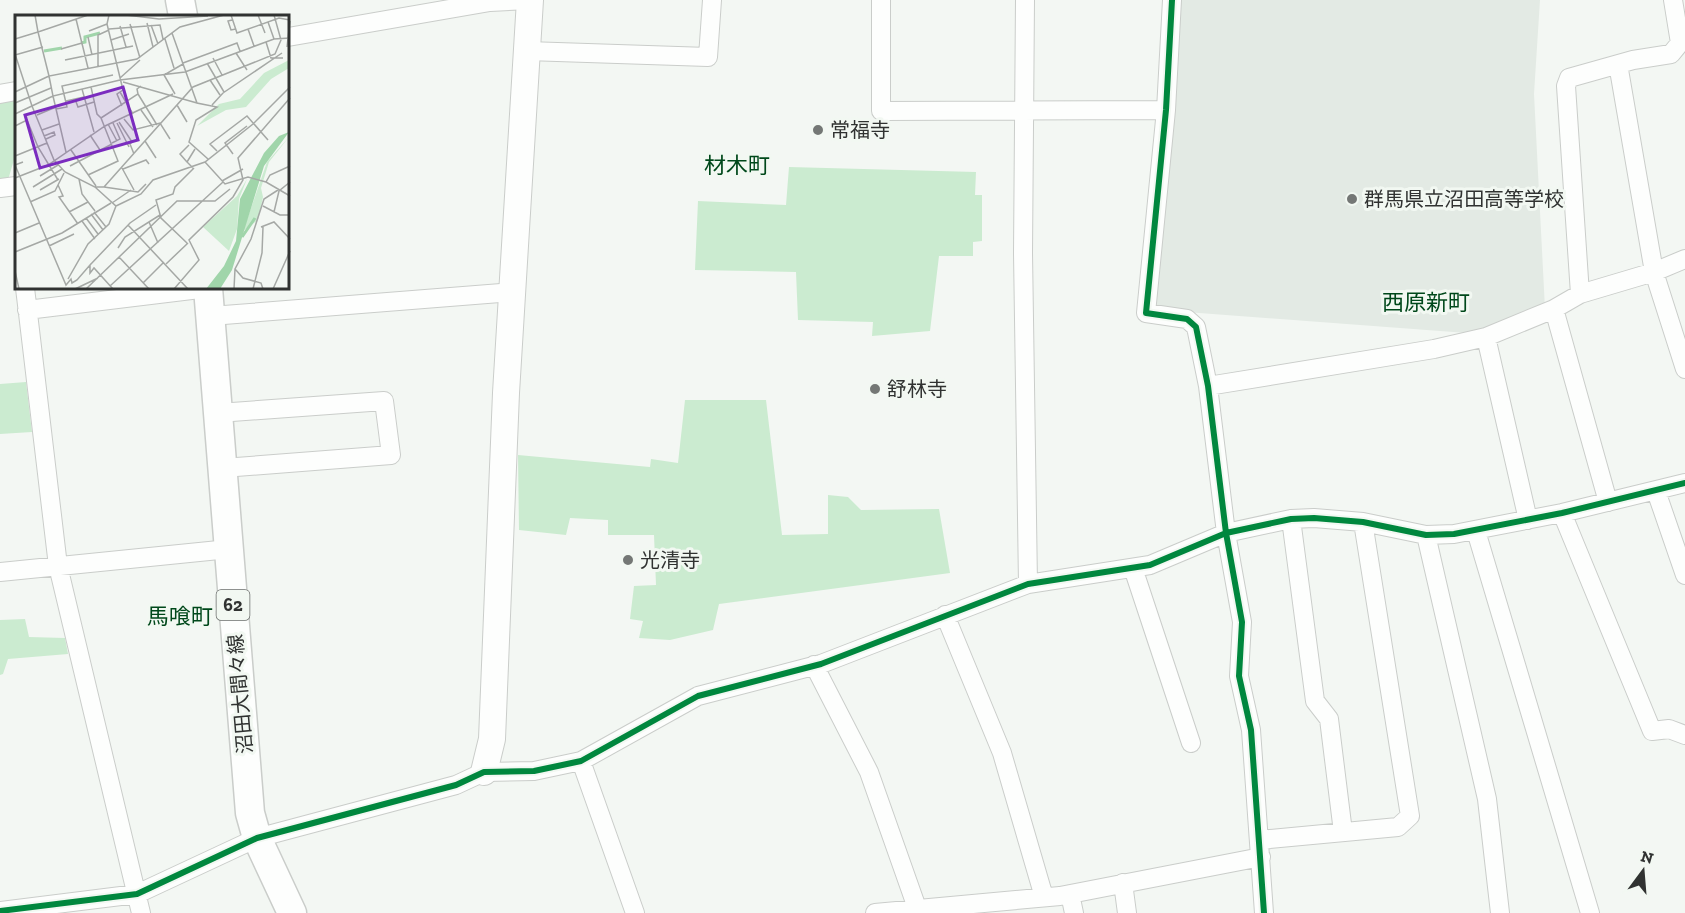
<svg xmlns="http://www.w3.org/2000/svg" width="1685" height="913" viewBox="0 0 1685 913" font-family="'Zilla Slab','Noto Sans JP',serif">
<style>
.built{fill:#e3eae4}
.green{fill:#cbebd0}
.lines{fill:none;stroke-linecap:round;stroke-linejoin:round}
.street-casing{stroke:#cacdca;stroke-width:20}
.secondary-casing{stroke:#cacdca;stroke-width:28}
.primary-casing{stroke:#cacdca;stroke-width:31}
.street{stroke:#fdfefd;stroke-width:18}
.secondary{stroke:#fdfefd;stroke-width:26}
.primary{stroke:#fdfefd;stroke-width:28}
.cycleway-casing{stroke:#f2f8f2;stroke-width:10}
.cycleway{stroke:#00873e;stroke-width:6}
.poi-dot{fill:#747775;stroke:#f2f8f2;stroke-width:2}
.labels{text-anchor:middle;dominant-baseline:central;stroke-width:6;stroke-linejoin:round;paint-order:stroke}
.shield{fill:#f2f8f2;stroke:#6a6d6b;stroke-width:1.5}
.shield-label{font-size:18px;font-weight:bold;fill:#303231}
.poi-label{font-size:20px;fill:#303231;stroke:#f2f8f2;text-anchor:start}
.street-label{font-size:20px;fill:#303231;stroke:#f2f8f2}
.quarter-label{font-size:22px;fill:#00481b;stroke:#f2f8f2}
.inset-river{fill:none;stroke:#a0d5aa;stroke-width:3}
.inset-road{fill:none;stroke:#a5a8a5;stroke-width:1.5}
.view{fill:#7b2cbf;fill-opacity:0.15;stroke:#7b2cbf;stroke-width:3}
.inset-edge{fill:none;stroke:#303231;stroke-width:3}
</style>
<rect width="100%" height="100%" fill="#f3f7f3"/>
<!-- built -->
<path class="built" d="M 1178,0 L 1540,0 L 1534,94 L 1545,309 L 1480,334 L 1160,310 L 1156,304 Z"/>
<!-- green -->
<path class="green" d="M 7,97 L 15,102 L 16,153 L 8,180 L 0,181 L 0,98 Z
M 789,167 L 976,172 L 975,195 L 982,195 L 982,241 L 973,242 L 973,256 L 939,256 L 930,331 L 872,336 L 873,322 L 798,320 L 796,272 L 695,270 L 698,201 L 786,205 Z
M 26,382 L 32,432 L 0,434 L 0,384 Z
M 685,400 L 766,400 L 782,535 L 828,534 L 828,495 L 848,497 L 861,510 L 939,509 L 950,573 L 719,604 L 713,630 L 670,640 L 639,638 L 643,621 L 630,619 L 634,586 L 656,585 L 654,535 L 608,535 L 608,520 L 570,518 L 566,535 L 519,530 L 518,455 L 650,467 L 651,459 L 678,463 Z
M 25,619 L 29,637 L 65,638 L 68,654 L 8,659 L 3,674 L 0,675 L 0,620 Z"/>
<g class="lines">
<!-- street casing -->
<g class="street-casing">
<path id="street" d="M 881,0 L 881,111 L 1166,110
M 1025,0 L 1023,253 L 1028,584
M 1172,0 L 1166,110 L 1146,313 L 1187,319 L 1196,327 L 1208,386 L 1226,533 L 1242,622 L 1239,676 L 1251,730 L 1264,913
M 288,37 L 490,2 L 530,0
M 527,51 L 708,57 L 712,0
M 1618,64 L 1654,272 L 1685,369
M 0,94 L 16,91
M 0,188 L 16,186
M 25,288 L 58,566 L 141,913
M 1580,294 L 1566,86 L 1569,78 L 1633,60 L 1671,54 L 1680,43 L 1673,0
M 1554,309 L 1608,502
M 27,310 L 208,288
M 211,316 L 513,292
M 1486,337 L 1528,520
M 1208,386 L 1434,349 L 1486,337 L 1554,309 L 1580,294 L 1654,272 L 1685,259
M 218,413 L 384,401 L 391,455 L 223,468
M 1656,491 L 1685,575
M 1562,513 L 1652,731 L 1669,729 L 1685,735
M 1291,519 L 1315,701 L 1329,719 L 1343,832
M 1476,531 L 1590,913
M 1426,535 L 1487,799 L 1500,913
M 1133,568 L 1191,743
M 0,572 L 229,549
M 945,615 L 1002,753 L 1044,897
M 814,665 L 869,772 L 917,908
M 581,761 L 635,913
M 1260,840 L 1398,827 L 1410,816 L 1363,522
M 1123,883 L 1127,913
M 1070,894 L 1074,913
M 0,911 L 137,894 L 257,838 L 456,785 L 484,772 L 534,771 L 581,761 L 698,696 L 821,664 L 1028,584 L 1150,565 L 1226,533 L 1291,519 L 1314,518 L 1363,522 L 1426,535 L 1454,534 L 1562,513 L 1685,483
M 875,913 L 1060,896 L 1261,857"/>
</g>
<!-- secondary casing -->
<g class="secondary-casing">
<path id="secondary" d="M 484,772 L 492,739 L 506,393 L 530,0"/>
</g>
<!-- primary casing -->
<g class="primary-casing">
<path id="primary" d="M 180,0 L 183,16
M 208,288 L 250,813 L 257,838 L 292,913"/>
</g>
<!-- street -->
<use href="#street" class="street"/>
<!-- secondary -->
<use href="#secondary" class="secondary"/>
<!-- primary -->
<use href="#primary" class="primary"/>
<!-- cycleway casing -->
<g class="cycleway-casing">
<path id="cycleway" d="M 1172,0 L 1166,110 L 1146,313 L 1187,319 L 1196,327 L 1208,386 L 1226,533 L 1242,622 L 1239,676 L 1251,730 L 1264,913
M 0,911 L 137,894 L 257,838 L 456,785 L 484,772 L 534,771 L 581,761 L 698,696 L 821,664 L 1028,584 L 1150,565 L 1226,533 L 1291,519 L 1314,518 L 1363,522 L 1426,535 L 1454,534 L 1562,513 L 1685,483"/>
</g>
<!-- cycleway -->
<use href="#cycleway" class="cycleway"/>
</g>
<!-- markers -->
<g class="poi-dot">
<circle cx="818" cy="130" r="6"/>
<circle cx="1352" cy="199" r="6"/>
<circle cx="875" cy="389" r="6"/>
<circle cx="628" cy="560" r="6"/>
</g>
<g class="labels">
<!-- shield labels -->
<rect class="shield" x="216.5" y="590" width="33" height="30" rx="4.5"/>
<g class="shield-label">
<text x="233" y="605">62</text>
</g>
<!-- poi labels -->
<g class="poi-label">
<text x="830" y="130">常福寺</text>
<text x="1364" y="199">群馬県立沼田高等学校</text>
<text x="887" y="389">舒林寺</text>
<text x="640" y="560">光清寺</text>
</g>
<!-- street labels -->
<g class="street-label">
<text transform="translate(240 694) rotate(-95)">沼田大間々線</text>
</g>
<!-- quarter labels -->
<g class="quarter-label">
<text x="737" y="165">材木町</text>
<text x="1426" y="302">西原新町</text>
<text x="180" y="616">馬喰町</text>
</g>
</g>
<!-- overview -->
<g transform="translate(15 15)">
<rect width="274" height="274" fill="#f3f7f3"/>
<path d="M 274,45 L 274,53 L 256,64 L 231,92 L 211,95 L 182,111 L 204,89 L 225,84 L 249,58 ZM 274,122 L 254,147 L 246,173 L 248,182 L 243,205 L 228,216 L 252,147 ZM 232,164 L 224,184 L 222,214 L 214,236 L 188,212 L 222,181 Z" fill="#cbebd0"/>
<path d="M 274,117 L 249,151 L 217,255 L 205,274 L 191,274 L 209,251 L 221,226 L 225,184 L 249,138 L 264,121 Z" fill="#a0d5aa"/>
<path class="inset-river" d="M 66,28 L 70,27 L 70,22 L 85,18M 29,36 L 47,33M 227,222 L 240,203"/>
<path class="inset-road" d="M 94,0 L 92,9 L 108,75 L 102,79 L 107,91M 111,0 L 144,4 L 193,1M 216,0 L 222,18 L 264,3 L 275,5M 243,0 L 250,18M 61,4 L 73,53M 217,5 L 213,6 L 216,15 L 221,14M 253,7 L 259,24M 132,8 L 138,32M 115,9 L 125,43M 136,10 L 143,29M 105,11 L 111,32M 94,14 L 145,10 L 148,24M 233,14 L 239,31M 74,16 L 92,9M 157,18 L 182,88 L 202,92 L 181,105 L 174,127 L 193,144M 73,22 L 77,40M 0,24 L 23,17 L 20,0M 150,24 L 159,53M 96,25 L 114,19M 251,27 L 256,43 L 268,43M 272,32 L 275,6M 46,34 L 67,28M 221,38 L 232,55M 0,39 L 17,91M 0,40 L 28,32M 198,43 L 207,60M 50,45 L 118,31M 168,48 L 222,28 L 225,36M 192,48 L 209,77M 83,51 L 83,20 L 94,15M 34,61 L 23,17 L 73,0M 105,63 L 125,45M 195,65 L 205,80M 108,67 L 182,88M 67,74 L 79,117M 0,77 L 34,61M 105,77 L 118,99M 123,79 L 142,110M 160,79 L 149,60 L 168,49M 60,84 L 63,92 L 79,87M 51,86 L 69,82M 0,88 L 36,73M 162,90 L 172,107M 197,90 L 208,78 L 267,38M 17,91 L 39,145 L 50,157 L 80,172 L 101,191 L 126,179 L 138,165 L 190,147 L 238,109 L 275,72M 41,94 L 52,92 L 47,71 L 98,60M 126,95 L 138,112M 0,99 L 38,81 L 34,61 L 122,44 L 165,12 L 209,0M 22,100 L 41,92M 86,103 L 123,79 L 122,74 L 126,71M 109,104 L 118,115 L 145,108 L 155,124M 104,107 L 117,127 L 115,129 L 119,139M 102,108 L 114,132M 93,109 L 102,126M 0,111 L 12,105 L 23,132 L 43,165M 27,115 L 44,109M 75,120 L 85,135M 29,121 L 39,117 L 40,120 L 31,124M 130,126 L 141,143M 97,128 L 105,124 L 98,108M 56,135 L 81,171M 202,136 L 195,129 L 232,101 L 253,125M 51,137 L 38,81 L 105,65 L 170,57 L 259,24 L 275,23M 218,139 L 210,128 L 232,111M 0,141 L 32,128M 8,147 L 0,150 L 51,270 L 56,264 L 57,268 L 62,265 L 75,250 L 75,258 L 79,253 L 98,274M 172,147 L 165,139 L 174,130M 190,147 L 210,169 L 233,162 L 251,167 L 275,181M 55,151 L 97,129M 107,153 L 119,175M 178,153 L 172,147 L 180,134M 108,154 L 131,145 L 134,149M 73,160 L 103,146 L 86,103 L 82,99 L 76,72M 25,161 L 43,150M 0,163 L 33,150 L 90,111 L 158,79M 64,164 L 67,179 L 80,196M 207,166 L 228,154M 251,167 L 255,160 L 275,151M 43,170 L 48,181 L 44,182 L 63,209M 18,172 L 47,154M 80,172 L 89,172 L 178,72 L 260,39 L 266,25 L 259,0M 89,172 L 123,177 L 131,169M 25,175 L 44,164M 15,187 L 40,176 L 49,158M 97,188 L 116,175M 248,191 L 265,200 L 275,200M 54,197 L 73,187M 79,197 L 91,212M 259,197 L 264,176 L 275,167M 76,199 L 88,215M 71,203 L 83,219M 67,206 L 80,224M 134,207 L 143,228M 113,210 L 173,274M 246,212 L 259,207 L 275,224M 0,218 L 24,208M 172,228 L 146,203 L 141,185 L 158,179 L 160,172 L 179,153M 34,231 L 59,219M 103,233 L 110,222 L 145,200M 0,237 L 47,218 L 96,188M 104,242 L 134,274M 151,249 L 173,228M 75,250 L 115,208 L 141,190M 220,254 L 228,263 L 246,268 L 248,274M 0,256 L 4,274M 53,264 L 73,229 L 94,209 L 101,191M 128,268 L 149,247M 95,271 L 208,167M 60,274 L 83,263M 71,274 L 162,186 L 200,186 L 215,174M 159,274 L 184,245 L 174,225 L 218,182 L 228,165 L 223,143 L 275,83M 219,274 L 220,254 L 236,224 L 249,184 L 263,175M 238,274 L 247,238 L 248,212M 258,274 L 275,236"/>
<path class="view" d="M 108,72 L 123,125 L 25,153 L 10,100 Z"/>
<rect width="274" height="274" class="inset-edge"/>
</g>
<!-- north arrow -->
<g transform="translate(1643 871) rotate(16)" stroke="#f2f8f2" stroke-width="4.5" paint-order="stroke">
<path d="M0-4.5L10 22L0 15L-10 22Z" fill="#303231"/>
<text y="-9" font-size="16" font-weight="bold" text-anchor="middle" fill="#303231">N</text>
</g>
</svg>
